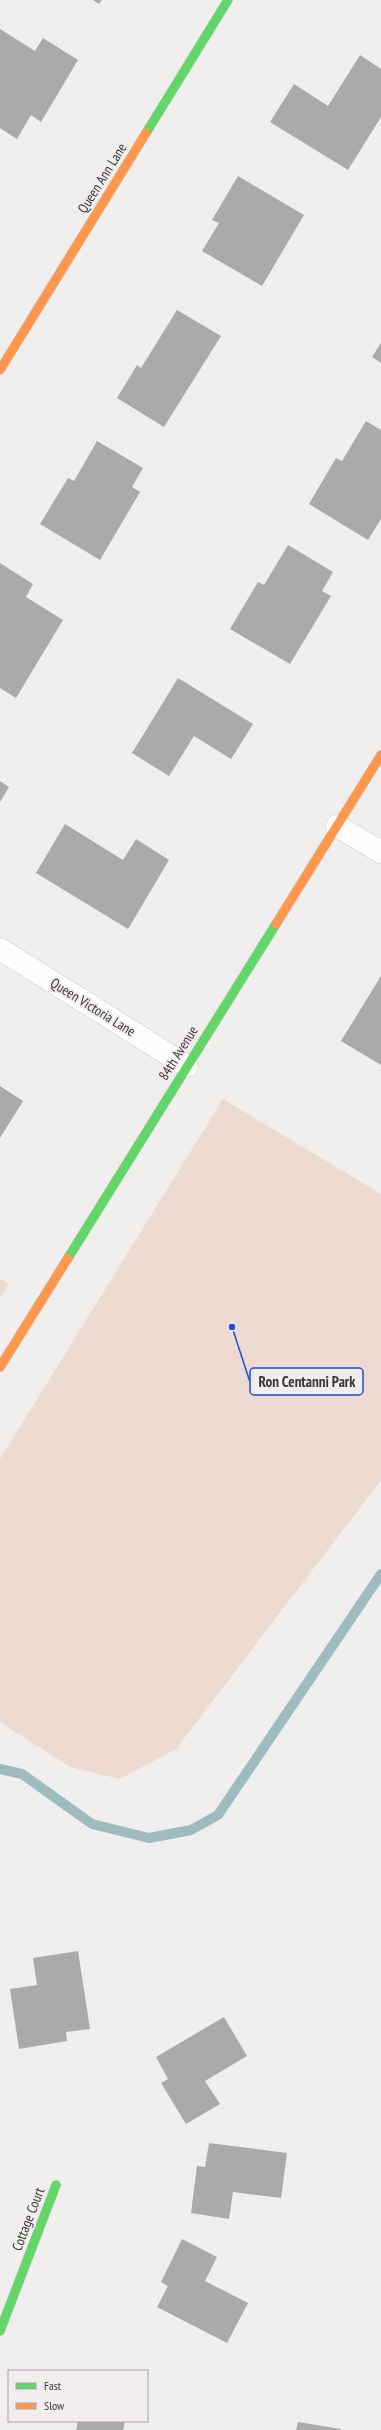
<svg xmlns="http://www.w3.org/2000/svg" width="381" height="2430" viewBox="0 0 381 2430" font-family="'PT Sans Narrow',sans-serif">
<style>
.green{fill:#eddad1}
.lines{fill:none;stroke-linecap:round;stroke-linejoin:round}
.stream{stroke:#9ebbc0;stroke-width:10}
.building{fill:#acaaa9}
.street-casing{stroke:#cdcbcb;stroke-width:23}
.fast-casing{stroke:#cdcbcb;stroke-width:10}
.slow-casing{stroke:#cdcbcb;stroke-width:10}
.street{stroke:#fdfdfc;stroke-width:22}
.fast{stroke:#63d668;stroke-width:9}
.slow{stroke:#ff974d;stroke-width:9}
.labels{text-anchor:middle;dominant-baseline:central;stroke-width:4;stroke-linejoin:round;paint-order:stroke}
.street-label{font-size:14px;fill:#373535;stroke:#f2eeed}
.leader{fill:none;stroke:#1d4ed8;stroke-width:1.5}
.callout-dot{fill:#1d4ed8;stroke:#f2eeed;stroke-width:1.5}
.callout{fill:#f2eeed;stroke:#1d4ed8;stroke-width:1.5}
.callout-label{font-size:15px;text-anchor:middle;font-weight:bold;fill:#373535}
</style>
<rect width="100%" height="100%" fill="#f1efee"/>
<!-- green -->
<path class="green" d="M 223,1099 L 381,1194 L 381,1480 L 176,1749 L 120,1779 L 70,1767 L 0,1722 L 0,1459 Z
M 0,1279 L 9,1284 L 0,1298 Z"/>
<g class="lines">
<!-- stream -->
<path class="stream" d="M 0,1769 L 22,1774 L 92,1824 L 149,1838 L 191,1830 L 218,1815 L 381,1574"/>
</g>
<!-- building -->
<path class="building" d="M 93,0 L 102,0 L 99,4 Z
M 0,29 L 35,51 L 43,38 L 78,60 L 41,122 L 31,115 L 17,139 L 0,128 Z
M 360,55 L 381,69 L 381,117 L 348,170 L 270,122 L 294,84 L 328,106 Z
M 238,176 L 304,215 L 262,286 L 202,251 L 219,223 L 212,220 Z
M 177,310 L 221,336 L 164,427 L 117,398 L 137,365 L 141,368 Z
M 381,343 L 381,363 L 372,357 Z
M 366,421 L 381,430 L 381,519 L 368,540 L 309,504 L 336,458 L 342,461 Z
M 97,441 L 143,468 L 132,487 L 140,492 L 100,560 L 40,524 L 68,478 L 74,481 Z
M 288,545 L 333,572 L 322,591 L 331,596 L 290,664 L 230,629 L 258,582 L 264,585 Z
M 0,563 L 33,584 L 26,597 L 63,620 L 16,698 L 0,688 Z
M 178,678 L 253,724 L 231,759 L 194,736 L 169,776 L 132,753 Z
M 0,781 L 9,787 L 0,802 Z
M 65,824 L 123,860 L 136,839 L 169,860 L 128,929 L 36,873 Z
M 381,976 L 381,1065 L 341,1041 Z
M 0,1086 L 23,1101 L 0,1138 Z
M 78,1951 L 90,2029 L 66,2032 L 67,2041 L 19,2049 L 10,1989 L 37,1985 L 33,1958 Z
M 224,2017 L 247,2056 L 205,2081 L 220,2104 L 186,2124 L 161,2083 L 168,2079 L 156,2057 Z
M 209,2143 L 287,2153 L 281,2198 L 233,2192 L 229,2219 L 191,2213 L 197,2166 L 205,2167 Z
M 182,2239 L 217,2257 L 205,2281 L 248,2303 L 227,2343 L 157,2307 L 168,2286 L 161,2282 Z
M 78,2421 L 125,2421 L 123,2430 L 76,2430 Z
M 298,2422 L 341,2429 L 341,2430 L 296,2430 Z"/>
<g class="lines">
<!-- street casing -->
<g class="street-casing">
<path id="street" d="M 337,826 L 381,852
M 0,949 L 187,1066"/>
</g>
<!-- fast casing -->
<g class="fast-casing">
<path id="fast" d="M 146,133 L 228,0
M 68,1258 L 276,924
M 0,2331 L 56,2185"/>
</g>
<!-- slow casing -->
<g class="slow-casing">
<path id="slow" d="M 0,370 L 146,133
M 276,924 L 381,755
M 0,1367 L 68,1258"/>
</g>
<!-- street -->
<use href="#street" class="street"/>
<!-- fast -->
<use href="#fast" class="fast"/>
<!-- slow -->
<use href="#slow" class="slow"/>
</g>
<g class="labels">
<!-- street labels -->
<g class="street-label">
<text transform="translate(102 178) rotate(-58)">Queen Ann Lane</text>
<text transform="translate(93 1007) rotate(32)">Queen Victoria Lane</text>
<text transform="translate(178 1053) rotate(-58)">84th Avenue</text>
<text transform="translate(28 2219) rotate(-69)">Cottage Court</text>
</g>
</g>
<!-- callouts -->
<path class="leader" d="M232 1327L250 1382"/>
<circle class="callout-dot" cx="232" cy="1327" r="4"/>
<rect class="callout" x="250" y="1368" width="113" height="27" rx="4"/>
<g class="callout-label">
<text x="307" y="1387">Ron Centanni Park</text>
</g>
<!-- legend -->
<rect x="8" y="2370" width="140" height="52" fill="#f2eeed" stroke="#a7a4a3"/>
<rect x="16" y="2383" width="20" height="6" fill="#63d668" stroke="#a7a4a3"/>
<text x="44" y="2390" font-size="12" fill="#373535">Fast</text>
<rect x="16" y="2403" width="20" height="6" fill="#ff974d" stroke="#a7a4a3"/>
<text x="44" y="2410" font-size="12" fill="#373535">Slow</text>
</svg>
